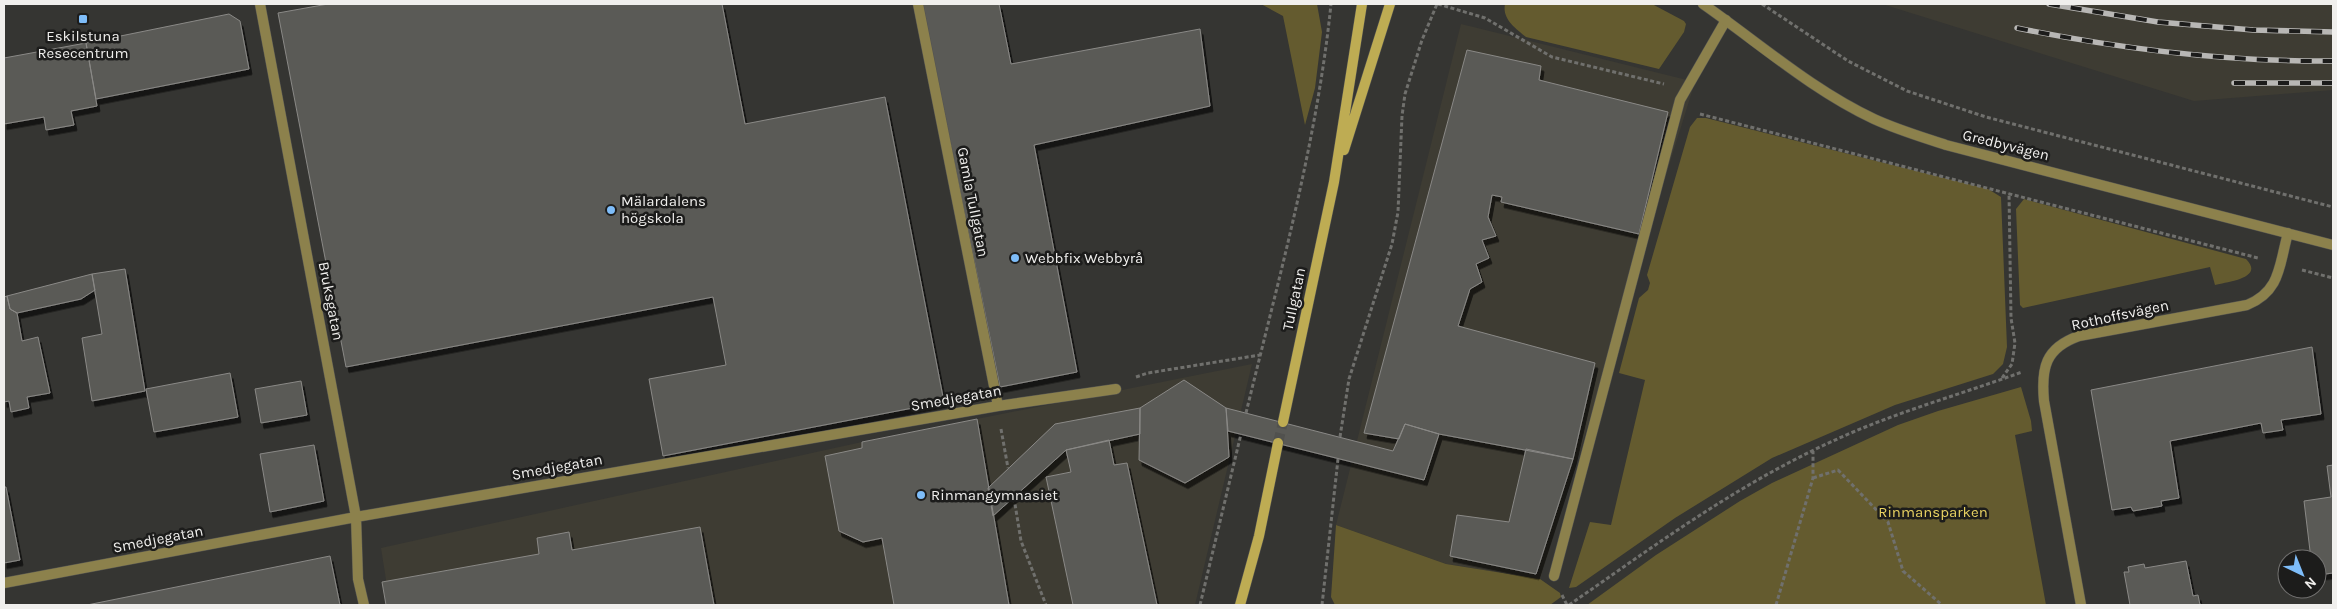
<svg xmlns="http://www.w3.org/2000/svg" width="2337" height="609" viewBox="0 0 2337 609" font-family="Karla,sans-serif">
<style>
.built{fill:#3e3c33}
.green{fill:#645b2f}
.building{fill:#5a5a57;stroke:#8a8986;filter:url(#shadow)}
.lines{fill:none;stroke-linecap:round;stroke-linejoin:round}
.secondary-tunnel{stroke:#51514e;stroke-width:10;stroke-dasharray:10 5;stroke-linecap:butt}
.lane-casing{stroke:#535350;stroke-width:11}
.street-casing{stroke:#535350;stroke-width:11}
.secondary-casing{stroke:#535350;stroke-width:11}
.path{stroke:#70706d;stroke-width:3;stroke-dasharray:4 2.5;stroke-linecap:butt}
.lane{stroke:#8c814c;stroke-width:10}
.street{stroke:#8c814c;stroke-width:10}
.secondary{stroke:#beac53;stroke-width:10}
.rail-casing{stroke:#b8b7b5;stroke-width:5.5}
.rail{stroke:#1c1c1b;stroke-width:4;stroke-dasharray:11;stroke-linecap:butt}
.poi-dot{fill:#7ebdf9;stroke:#1c1c1b;stroke-width:2}
.labels{text-anchor:middle;dominant-baseline:central;stroke-width:5;stroke-linejoin:round;paint-order:stroke}
.poi-label{font-size:15px;fill:#f0efed;stroke:#1c1c1b;text-anchor:start}
.street-label{font-size:15px;fill:#f0efed;stroke:#1c1c1b}
.park-label{font-size:15px;fill:#e8d262;stroke:#1c1c1b}
</style>
<defs>
<filter id="shadow"><feDropShadow dx="3" dy="5.5" stdDeviation="0" flood-color="#0009"/></filter>
</defs>
<rect width="100%" height="100%" fill="#353532"/>
<!-- built -->
<path class="built" d="M 1882,4 L 2333,4 L 2333,90 L 2194,101 Z
M 1461,24 L 1695,82 L 1540,579 L 1446,564 L 1336,525 Z
M 1252,364 L 1195,605 L 390,605 L 381,548 L 862,442 Z"/>
<!-- green -->
<path class="green" d="M 1261,4 L 1317,4 L 1322,32 L 1315,88 L 1305,125 L 1283,16 Z
M 1505,4 L 1652,4 L 1684,21 L 1686,24 L 1684,32 L 1659,69 L 1526,37 C 1515,28 1502,19 1505,4 Z
M 1697,118 L 1706,118 L 1988,189 L 2001,197 L 2007,347 L 2003,364 L 1993,374 L 1895,405 L 1772,458 L 1675,518 L 1576,587 L 1569,588 L 1590,522 L 1611,525 L 1645,380 L 1619,373 L 1639,298 L 1648,290 L 1650,283 L 1647,275 L 1690,127 Z
M 2024,199 L 2246,259 C 2265,278 2228,282 2215,285 L 2210,267 L 2023,308 L 2020,305 L 2016,209 Z
M 2021,387 L 2031,421 L 2032,431 L 2015,435 L 2046,605 L 1587,605 L 1656,555 L 1740,501 L 1772,483 L 1898,425 L 1938,411 Z
M 1336,525 L 1446,564 L 1540,579 L 1560,593 L 1561,597 L 1550,605 L 1335,605 L 1331,597 Z"/>
<!-- building -->
<path class="building" d="M 328,4 L 722,4 L 745,124 L 885,97 L 944,402 L 663,456 L 649,379 L 726,365 L 713,297 L 346,367 L 278,13 Z
M 922,4 L 999,4 L 1011,64 L 1200,29 L 1210,106 L 1034,145 L 1077,372 L 1000,387 Z
M 229,14 L 240,21 L 249,69 L 96,99 L 86,43 Z
M 86,43 L 97,106 L 71,111 L 74,125 L 46,130 L 44,117 L 4,124 L 4,58 Z
M 1467,50 L 1541,66 L 1539,80 L 1668,112 L 1639,234 L 1501,202 L 1502,197 L 1492,195 L 1488,217 L 1496,236 L 1482,240 L 1489,258 L 1476,264 L 1482,282 L 1470,289 L 1458,326 L 1595,363 L 1573,459 L 1439,434 L 1405,424 L 1399,439 L 1364,433 Z
M 125,269 L 145,391 L 92,401 L 82,338 L 102,334 L 92,274 Z
M 92,274 L 95,290 L 81,299 L 17,313 L 10,309 L 7,296 Z
M 7,296 L 10,309 L 17,313 L 22,341 L 38,337 L 50,393 L 27,397 L 29,408 L 11,412 L 9,401 L 4,402 L 4,297 Z
M 2312,347 L 2321,414 L 2281,420 L 2283,430 L 2263,433 L 2261,423 L 2170,441 L 2179,498 L 2161,501 L 2162,506 L 2133,511 L 2131,507 L 2112,510 L 2091,390 Z
M 230,373 L 238,417 L 154,432 L 146,389 Z
M 1184,380 L 1226,408 L 1229,457 L 1185,483 L 1139,460 L 1140,408 Z
M 301,381 L 307,415 L 261,423 L 255,389 Z
M 1140,408 L 1140,434 L 1066,450 L 993,516 L 988,488 L 1055,424 Z
M 1226,408 L 1393,451 L 1405,424 L 1439,434 L 1424,480 L 1228,431 Z
M 977,419 L 1009,605 L 894,605 L 882,538 L 863,542 L 839,531 L 825,456 L 862,448 L 862,442 Z
M 1109,440 L 1114,465 L 1127,463 L 1157,605 L 1073,605 L 1046,477 L 1071,472 L 1066,450 Z
M 314,445 L 324,501 L 270,512 L 260,454 Z
M 1526,449 L 1573,459 L 1536,574 L 1450,556 L 1457,515 L 1509,522 Z
M 2333,465 L 2333,573 L 2317,575 L 2317,559 L 2311,559 L 2304,501 L 2331,497 L 2327,466 Z
M 4,487 L 6,487 L 20,560 L 4,563 Z
M 700,527 L 714,605 L 386,605 L 382,582 L 539,554 L 537,538 L 569,532 L 572,550 Z
M 330,556 L 340,605 L 87,605 Z
M 2186,561 L 2193,596 L 2198,595 L 2200,605 L 2130,605 L 2124,572 L 2129,572 L 2128,567 L 2144,564 L 2145,568 Z"/>
<g class="lines">
<!-- secondary-tunnel -->
<path class="secondary-tunnel" d="M 1278,443 L 1283,422"/>
<!-- lane casing -->
<g class="lane-casing">
<path id="lane" d="M 1554,576 L 1680,100 L 1726,20"/>
</g>
<!-- street casing -->
<g class="street-casing">
<path id="street" d="M 260,4 L 356,517 L 358,579 L 364,605
M 918,4 L 998,406
M 1703,4 C 1759,43 1812,90 1874,119 C 1898,130 1922,137 1946,145 L 2333,245
M 4,583 L 356,517 L 998,406 L 1116,389
M 2081,605 L 2044,401 C 2041,368 2045,348 2079,336 L 2247,305 C 2281,291 2279,265 2288,233"/>
</g>
<!-- secondary casing -->
<g class="secondary-casing">
<path id="secondary" d="M 1344,150 L 1390,4
M 1283,422 L 1334,182 L 1362,4
M 1240,605 L 1259,536 L 1278,443"/>
</g>
<!-- path -->
<path class="path" d="M 1438,4 L 1485,18 L 1552,57 L 1664,84
M 1762,4 L 1848,61 L 1907,91 L 1986,117 L 2333,207
M 1700,114 L 2258,258
M 2302,270 L 2333,278
M 1136,377 L 1148,373 L 1260,355
M 2002,378 L 2012,364 L 2015,343 L 2011,318 L 2009,193
M 1246,413 C 1279,277 1317,142 1331,4
M 1001,429 L 1008,468
M 1340,437 L 1349,379 L 1392,244 L 1398,212 L 1402,116 L 1405,94 L 1422,40 L 1437,4
M 1813,478 L 1838,470 L 1888,522 L 1903,571 L 1942,605
M 1014,498 L 1021,541 L 1046,605
M 1562,595 L 1567,605
M 1200,605 L 1241,434
M 1322,605 L 1338,459
M 1569,605 C 1654,546 1738,484 1833,441 C 1893,413 1959,395 2022,372
M 1776,605 L 1813,478 L 1813,451"/>
<!-- lane -->
<use href="#lane" class="lane"/>
<!-- street -->
<use href="#street" class="street"/>
<!-- secondary -->
<use href="#secondary" class="secondary"/>
<!-- rail casing -->
<g class="rail-casing">
<path id="rail" d="M 2049,4 L 2158,22 L 2253,30 L 2333,32
M 2017,28 C 2121,49 2227,62 2333,61
M 2234,83 L 2333,83"/>
</g>
<!-- rail -->
<use href="#rail" class="rail"/>
</g>
<!-- markers -->
<g class="poi-dot">
<rect x="78" y="14" width="10" height="10" rx="2.5"/>
<circle cx="611" cy="210" r="5"/>
<circle cx="1015" cy="258" r="5"/>
<circle cx="921" cy="495" r="5"/>
</g>
<g class="labels">
<!-- poi labels -->
<g class="poi-label">
<text x="83" y="36" text-anchor="middle">Eskilstuna<tspan x="83" dy="17">Resecentrum</tspan></text>
<text x="621" y="201">Mälardalens<tspan x="621" dy="17">högskola</tspan></text>
<text x="1025" y="258">Webbfix Webbyrå</text>
<text x="931" y="495">Rinmangymnasiet</text>
</g>
<!-- street labels -->
<g class="street-label">
<text transform="translate(2006 145) rotate(14)">Gredbyvägen</text>
<text transform="translate(973 202) rotate(79)">Gamla Tullgatan</text>
<text transform="translate(1294 299) rotate(-78)">Tullgatan</text>
<text transform="translate(331 301) rotate(79)">Bruksgatan</text>
<text transform="translate(2120 315) rotate(-12)">Rothoffsvägen</text>
<text transform="translate(956 398) rotate(-10)">Smedjegatan</text>
<text transform="translate(557 467) rotate(-10)">Smedjegatan</text>
<text transform="translate(158 539) rotate(-11)">Smedjegatan</text>
</g>
<!-- park labels -->
<g class="park-label">
<text x="1933" y="512">Rinmansparken</text>
</g>
</g>
<!-- border -->
<rect width="2337" height="609" fill="none" stroke="#f0efed" stroke-width="10"/>
<!-- north arrow -->
<g transform="translate(2302 574) rotate(137)"><circle r="24" fill="#1c1c1b" stroke="#71706f"/>
<path d="M0-4L9 19L0 12L-9 19Z" fill="#7ebdf9"/>
<text y="-8" font-size="14" font-weight="bold" text-anchor="middle" fill="#f0efed">N</text>
</g>
</svg>
